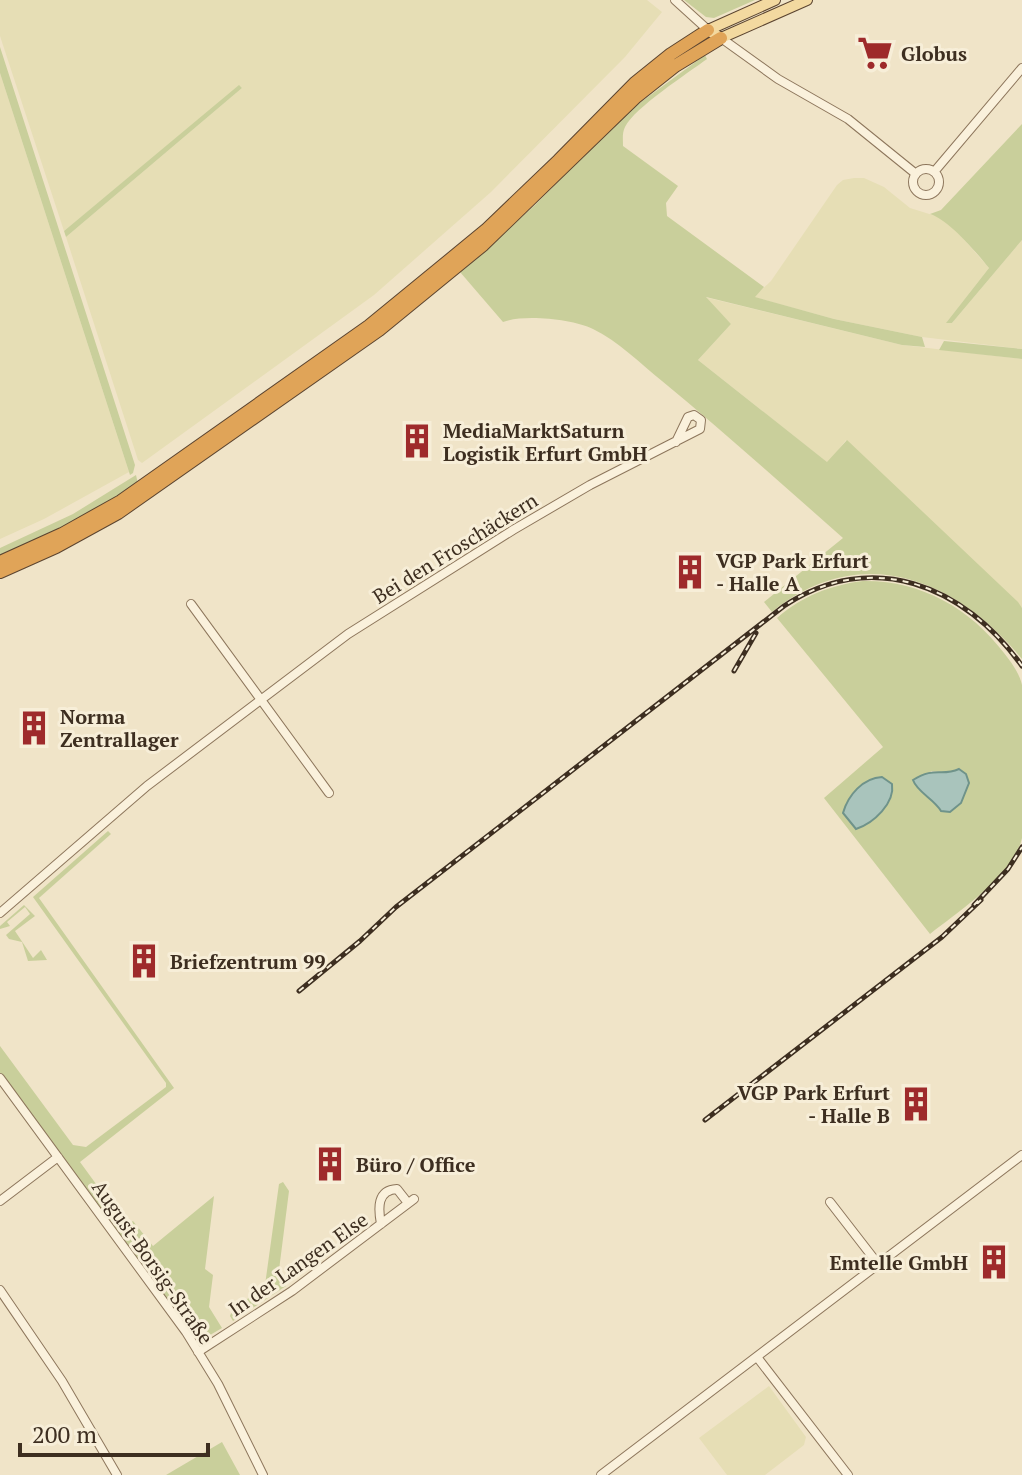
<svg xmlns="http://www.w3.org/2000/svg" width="1022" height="1475" viewBox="0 0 1022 1475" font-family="'PT Serif',serif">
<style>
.farmland{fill:#e6deb5}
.green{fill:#c9cf9b;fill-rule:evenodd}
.water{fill:#a9c4bc;stroke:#6f938a;stroke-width:2}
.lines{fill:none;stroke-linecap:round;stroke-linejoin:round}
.minor-casing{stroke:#8d765c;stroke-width:10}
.major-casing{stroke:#5b4430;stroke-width:12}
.highway-casing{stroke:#5b4430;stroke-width:14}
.minor{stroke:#faf1dc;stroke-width:8}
.major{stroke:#f3d9a0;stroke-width:10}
.highway{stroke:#e0a458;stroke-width:12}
.rail-casing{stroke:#3d2e20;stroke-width:5}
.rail{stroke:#f7eed8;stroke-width:2;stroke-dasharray:6;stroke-linecap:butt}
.labels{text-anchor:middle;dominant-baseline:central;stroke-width:6;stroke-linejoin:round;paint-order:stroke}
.poi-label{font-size:20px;font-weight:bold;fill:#3d2e20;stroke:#f7eed8;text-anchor:start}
.street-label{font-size:20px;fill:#3d2e20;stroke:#f7eed8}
</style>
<rect width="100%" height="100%" fill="#f0e4c8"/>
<!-- farmland -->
<path class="farmland" d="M 0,0 L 647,0 L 662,12 L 625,57 L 491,192 L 374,295 L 142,463 L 138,460 L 66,237 L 242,88 L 239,86 L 64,231 L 0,36 Z
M 0,73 L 129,472 L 44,519 L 0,539 Z
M 854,178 L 864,178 L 884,187 L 910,208 L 939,217 L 952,226 L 989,268 L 947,322 L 952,323 L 1022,240 L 1022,349 L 922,337 L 834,319 L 754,297 L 771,281 L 837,185 L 843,180 Z
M 704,297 L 902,345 L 1022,359 L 1022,608 L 846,440 L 828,463 L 698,360 L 731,324 Z
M 769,1386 L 806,1437 L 804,1445 L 765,1475 L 727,1475 L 699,1438 Z"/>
<!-- green -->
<path class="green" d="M 684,0 L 755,0 L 714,18 L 706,17 Z
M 0,47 L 135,465 L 133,473 L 130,475 L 0,73 Z
M 705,55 L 707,59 C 688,73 634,108 625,127 C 622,133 623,139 623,146 L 678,186 L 666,203 L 667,216 L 764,287 L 755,297 L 834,319 L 922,337 L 925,347 L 902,345 L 706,297 L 731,324 L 698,360 L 827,462 L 847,440 L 1018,602 L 1022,608 L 1022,659 C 956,579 861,540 772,612 L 764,602 L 843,538 C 783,485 724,432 662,381 C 641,364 618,341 593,329 C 572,319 524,314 503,322 L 460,272 L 535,205 L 626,113 Z
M 239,85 L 242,88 L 66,237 L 64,231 Z
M 1022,124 L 1022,240 L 952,323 L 946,323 L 989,268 C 976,252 949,220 930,214 L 941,210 Z
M 944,341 L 1022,349 L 1022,359 L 939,350 Z
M 136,475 L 138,484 L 98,510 L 0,558 L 0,548 L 73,514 Z
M 863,581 C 920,580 970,608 1004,653 C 1011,662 1020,674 1022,685 C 1022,706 1022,748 1022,771 C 1022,790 1022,820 1022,838 C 1014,875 958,912 930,934 L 824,798 L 883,747 L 777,618 C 802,596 831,585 863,581 ZM 931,771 L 951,773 L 941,811 L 921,789 Z
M 108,831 L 111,834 L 39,898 L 174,1088 L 80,1162 L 126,1225 L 133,1221 L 153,1246 L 214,1196 L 205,1269 L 213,1275 L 209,1307 L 222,1328 L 205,1338 L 197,1336 L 192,1329 L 189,1330 L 0,1073 L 0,1046 L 73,1145 L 86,1147 L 166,1087 L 166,1083 L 33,897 Z
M 24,905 L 35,916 L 15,931 L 33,958 L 41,950 L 47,960 L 28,961 L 22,942 L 9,939 L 6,935 L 30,914 L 25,907 L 7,922 L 10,926 L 0,929 L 0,926 Z
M 283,1182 L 289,1191 L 278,1278 L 283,1279 L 286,1286 L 233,1321 L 230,1316 L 232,1311 L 265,1285 L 279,1184 Z
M 222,1442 L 240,1475 L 166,1475 Z"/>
<!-- water -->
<path class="water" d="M 959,769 L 966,774 L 969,783 L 961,803 L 950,812 L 941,811 C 934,799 917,792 913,780 C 935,766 941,777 959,769 Z
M 882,777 L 892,784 C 895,803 874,823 856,829 L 843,813 C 848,795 863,778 882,777 Z"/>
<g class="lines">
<!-- minor casing -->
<g class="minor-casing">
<path id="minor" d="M 675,0 L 708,30
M 721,38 L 778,79 L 848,119 L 916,174
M913 182a13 13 0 1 1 26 0a13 13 0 1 1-26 0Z
M 934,172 L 1022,68
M 191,604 L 329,793
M 0,913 L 147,786 L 348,634 L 513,530 L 590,485 L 700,429 L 701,420 L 694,415 L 688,417 L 676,442
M 0,1078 L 186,1332 L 218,1384 L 263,1475
M 0,1201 L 58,1157
M 830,1202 L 878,1264
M 381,1224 C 378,1208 377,1190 397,1189 L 408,1203
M 0,1290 L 62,1381 L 117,1475
M 198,1352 L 292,1291 L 414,1199
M 757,1357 L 848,1475
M 601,1475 L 1022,1155"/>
</g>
<!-- major casing -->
<g class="major-casing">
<path id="major" d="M 708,30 L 721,38 L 807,0
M 708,30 L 775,0"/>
</g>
<!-- highway casing -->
<g class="highway-casing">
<path id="highway" d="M 0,562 L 62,534 L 121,501 L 369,326 L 486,230 L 559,160 L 635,83 L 671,54 L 708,30
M 0,572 L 56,547 L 118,513 L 379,330 L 483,245 L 636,97 L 675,66 L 721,38"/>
</g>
<!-- minor -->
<use href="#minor" class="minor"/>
<!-- major -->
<use href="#major" class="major"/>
<!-- highway -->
<use href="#highway" class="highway"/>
<!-- rail casing -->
<g class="rail-casing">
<path id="rail" d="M 734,671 L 756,633
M 974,905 L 1008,869 L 1022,847
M 299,991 L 360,941 L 396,907 L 784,606 C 872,548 964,585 1022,666
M 705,1120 L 942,937 L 981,900"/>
</g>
<!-- rail -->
<use href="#rail" class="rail"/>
</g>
<!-- icons -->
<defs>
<g id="supermarket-bare" transform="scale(2.76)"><path d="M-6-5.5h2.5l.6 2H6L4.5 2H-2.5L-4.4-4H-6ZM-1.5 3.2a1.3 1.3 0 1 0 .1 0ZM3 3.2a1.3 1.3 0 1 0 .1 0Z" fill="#9e2a2b" stroke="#f7eed8" stroke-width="2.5" paint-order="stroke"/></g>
<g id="building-bare" transform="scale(2.76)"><path d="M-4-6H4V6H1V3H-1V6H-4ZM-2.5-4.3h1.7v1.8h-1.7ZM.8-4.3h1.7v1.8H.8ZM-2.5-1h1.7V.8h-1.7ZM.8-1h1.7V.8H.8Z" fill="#9e2a2b" stroke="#f7eed8" stroke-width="2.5" paint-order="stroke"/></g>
</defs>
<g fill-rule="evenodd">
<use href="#supermarket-bare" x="875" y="53"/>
<use href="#building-bare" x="417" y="441"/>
<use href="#building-bare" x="690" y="572"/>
<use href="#building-bare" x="34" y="728"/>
<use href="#building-bare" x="144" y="961"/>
<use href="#building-bare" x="916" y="1104"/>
<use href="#building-bare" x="330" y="1164"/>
<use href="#building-bare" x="994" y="1262"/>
</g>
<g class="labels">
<!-- poi labels -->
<g class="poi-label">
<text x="901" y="53">Globus</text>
<text x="443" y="430">MediaMarktSaturn<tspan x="443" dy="23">Logistik Erfurt GmbH</tspan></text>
<text x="716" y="560">VGP Park Erfurt<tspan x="716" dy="23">- Halle A</tspan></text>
<text x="60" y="716">Norma<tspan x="60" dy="23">Zentrallager</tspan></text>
<text x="170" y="961">Briefzentrum 99</text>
<text x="890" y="1092" text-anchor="end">VGP Park Erfurt<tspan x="890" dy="23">- Halle B</tspan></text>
<text x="356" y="1164">Büro / Office</text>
<text x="968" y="1262" text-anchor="end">Emtelle GmbH</text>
</g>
<!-- street labels -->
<g class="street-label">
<text transform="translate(455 548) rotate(-32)">Bei den Froschäckern</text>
<text transform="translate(153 1262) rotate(55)">August-Borsig-Straße</text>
<text transform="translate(298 1264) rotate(-35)">In der Langen Else</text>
</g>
</g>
<!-- scale -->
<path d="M20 1443v12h188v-12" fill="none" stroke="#3d2e20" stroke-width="4"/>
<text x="32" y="1443" font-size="24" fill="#3d2e20" stroke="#f7eed8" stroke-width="6" paint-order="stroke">200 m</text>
</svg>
